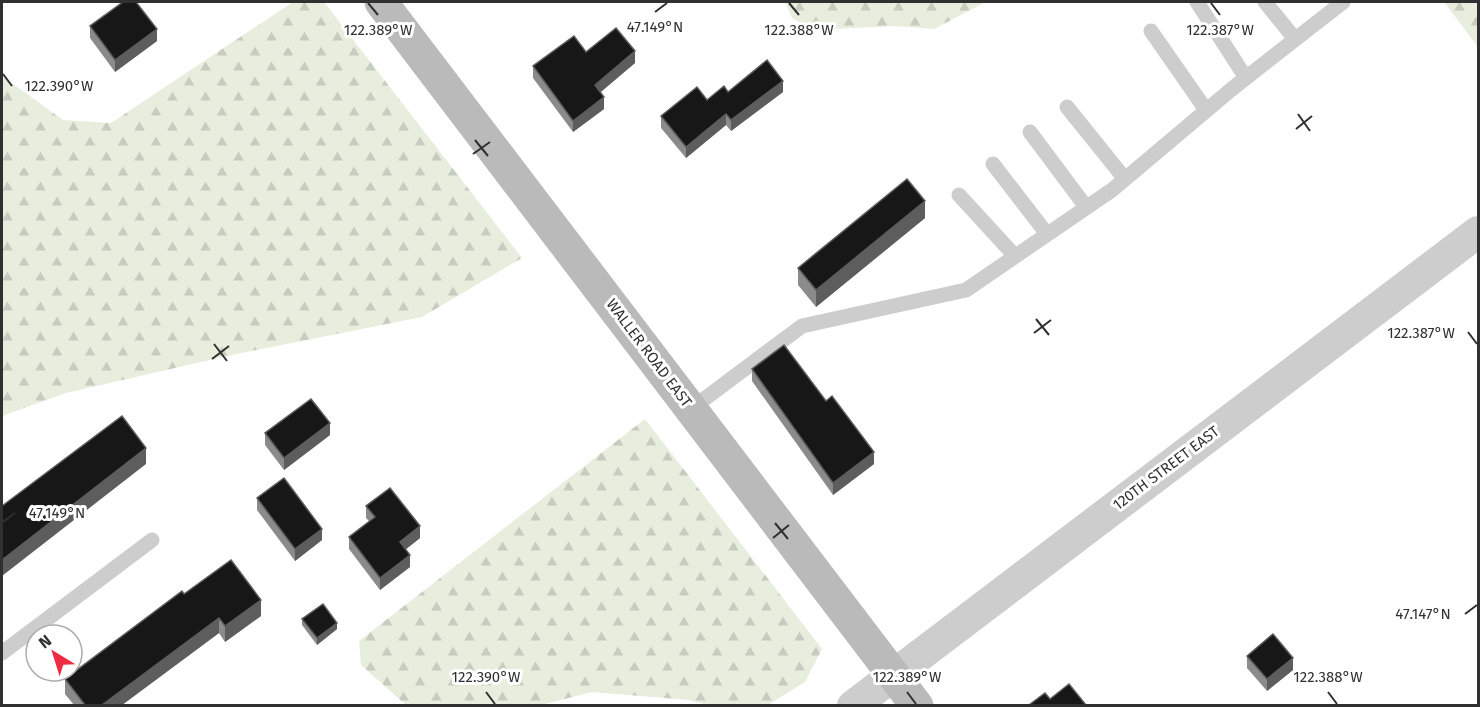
<svg xmlns="http://www.w3.org/2000/svg" width="1480" height="707" viewBox="0 0 1480 707" font-family="'Fira Sans',sans-serif">
<style>
.forest{fill:url(#forest-firs)}
.lines{fill:none;stroke-linecap:round;stroke-linejoin:round}
.lane{stroke:#cdcdcd;stroke-width:15}
.street{stroke:#cdcdcd;stroke-width:32}
.secondary{stroke:#bababa;stroke-width:33}
.wall{fill:#8b8b8b}
.shaded-wall{fill:#5d5d5d}
.building{fill:#171717;stroke:#5d5d5d;stroke-width:1.5}
.ticks{fill:none;stroke:#303030;stroke-width:2}
.labels{text-anchor:middle;dominant-baseline:central;stroke-width:6;stroke-linejoin:round;paint-order:stroke}
.street-label{font-size:15px;fill:#303030;stroke:#fff}
.ticks-label{font-size:15px;text-anchor:middle;fill:#303030;stroke:#fff;stroke-width:6;stroke-linejoin:round;paint-order:stroke}
</style>
<defs>
<pattern id="forest-firs" width="22" height="20" patternUnits="userSpaceOnUse" patternTransform="scale(1.5)"><rect width="22" height="20" fill="#e7eede"/><path d="M5 1l3.5 6h-7zM16 11l3.5 6h-7z" fill="#c6ccbf"/></pattern>
</defs>
<rect width="100%" height="100%" fill="#fff"/>
<!-- forest -->
<path class="forest" d="M 293,2 L 324,2 L 522,258 L 422,317 L 236,354 L 66,393 L 2,416 L 2,76 L 63,120 L 111,123 Z
M 785,2 L 986,2 L 934,29 L 895,26 L 812,30 L 792,18 Z
M 1444,2 L 1478,2 L 1478,47 Z
M 645,419 L 822,649 L 805,682 L 768,705 L 707,705 L 689,700 L 592,692 L 541,705 L 407,706 L 361,665 L 359,641 Z"/>
<g class="lines">
<!-- lane -->
<path class="lane" d="M 1197,2 L 1246,78
M 1265,2 L 1295,39
M 1151,31 L 1206,110
M 1067,107 L 1125,179
M 1030,132 L 1086,207
M 993,164 L 1047,234
M 959,195 L 1015,256
M 691,409 L 802,326 L 966,290 L 1112,190 L 1233,88 L 1343,2
M 2,653 L 152,540"/>
<!-- street -->
<path class="street" d="M 853,706 L 1478,232"/>
<!-- secondary -->
<path class="secondary" d="M 381,2 L 917,706"/>
</g>
<!-- wall -->
<path class="wall" d="M 90,26 L 157,41 L 115,72 L 90,38 Z
M 586,52 L 635,63 L 600,92 L 604,109 L 573,132 L 533,78 L 533,66 Z
M 728,92 L 783,92 L 731,131 L 726,125 L 686,158 L 661,128 L 661,116 Z
M 925,218 L 816,307 L 798,285 L 798,268 Z
M 752,369 L 826,401 L 874,464 L 833,495 L 752,381 Z
M 265,433 L 330,435 L 284,470 L 265,445 Z
M 257,498 L 322,540 L 295,561 L 257,510 Z
M 366,506 L 420,538 L 406,549 L 410,567 L 380,590 L 349,549 L 349,537 L 369,521 L 366,518 Z
M 184,594 L 261,616 L 225,642 L 219,633 L 122,705 L 74,705 L 65,694 L 65,679 Z
M 302,619 L 337,629 L 317,645 L 302,625 Z
M 1247,656 L 1293,670 L 1267,691 L 1247,668 Z"/>
<!-- shaded-wall -->
<path class="shaded-wall" d="M 157,29 L 157,41 L 115,72 L 115,60 Z
M 635,51 L 635,63 L 595,97 L 595,85 Z
M 783,81 L 783,92 L 731,131 L 731,120 Z
M 604,97 L 604,109 L 573,132 L 573,121 Z
M 726,114 L 726,125 L 686,158 L 686,147 Z
M 925,201 L 925,218 L 816,307 L 816,290 Z
M 330,423 L 330,435 L 284,470 L 284,458 Z
M 146,448 L 146,464 L 2,576 L 2,560 Z
M 874,452 L 874,464 L 833,495 L 833,483 Z
M 420,526 L 420,538 L 400,554 L 400,542 Z
M 322,529 L 322,540 L 295,561 L 295,549 Z
M 410,555 L 410,567 L 380,590 L 380,578 Z
M 261,600 L 261,616 L 225,642 L 225,626 Z
M 219,618 L 219,633 L 122,705 L 102,705 Z
M 337,623 L 337,629 L 317,645 L 317,638 Z
M 1293,658 L 1293,670 L 1267,691 L 1267,679 Z"/>
<!-- building -->
<path class="building" d="M 123,2 L 136,2 L 157,29 L 115,60 L 90,26 Z
M 616,28 L 635,51 L 595,85 L 604,97 L 573,121 L 533,66 L 574,36 L 586,52 Z
M 767,60 L 783,81 L 731,120 L 726,114 L 686,147 L 661,116 L 697,87 L 707,100 L 724,86 L 728,92 Z
M 907,179 L 925,201 L 816,290 L 798,268 Z
M 784,345 L 826,401 L 832,396 L 874,452 L 833,483 L 752,369 Z
M 311,399 L 330,423 L 284,458 L 265,433 Z
M 122,416 L 146,448 L 2,560 L 2,506 Z
M 284,478 L 322,529 L 295,549 L 257,498 Z
M 390,488 L 420,526 L 400,542 L 410,555 L 380,578 L 349,537 L 375,517 L 366,506 Z
M 231,560 L 261,600 L 225,626 L 219,618 L 102,705 L 85,705 L 65,679 L 182,591 L 184,594 Z
M 323,604 L 337,623 L 317,638 L 302,619 Z
M 1273,634 L 1293,658 L 1267,679 L 1247,656 Z
M 1069,684 L 1086,705 L 1029,705 L 1045,693 L 1050,699 Z"/>
<!-- ticks -->
<path class="ticks" d="M 368,3 L 378,15M 789,3 L 799,15M 1211,3 L 1220,15M 655,12 L 667,3M 3,74 L 12,86M 1298,114 L 1310,131M 1296,129 L 1312,116M 475,140 L 488,156M 473,154 L 490,142M 1036,319 L 1049,335M 1468,332 L 1477,344M 1034,333 L 1051,320M 214,344 L 227,361M 212,359 L 229,346M 3,522 L 15,513M 775,523 L 788,539M 773,538 L 789,525M 1465,614 L 1477,605M 486,692 L 495,704M 907,692 L 916,704M 1328,692 L 1337,704"/>
<g class="labels">
<!-- street labels -->
<g class="street-label">
<text transform="translate(649 353) rotate(53)">WALLER ROAD EAST</text>
<text transform="translate(1166 468) rotate(-37)">120TH STREET EAST</text>
</g>
</g>
<g class="ticks-label">
<text x="655" y="32">47.149°N</text>
<text x="378" y="35">122.389°W</text>
<text x="799" y="35">122.388°W</text>
<text x="1220" y="35">122.387°W</text>
<text x="59" y="91">122.390°W</text>
<text x="1421" y="338">122.387°W</text>
<text x="57" y="518">47.149°N</text>
<text x="1423" y="619">47.147°N</text>
<text x="486" y="682">122.390°W</text>
<text x="907" y="682">122.389°W</text>
<text x="1328" y="682">122.388°W</text>
</g>
<!-- border -->
<rect width="1480" height="707" fill="none" stroke="#303030" stroke-width="6"/>
<!-- north arrow -->
<g transform="translate(54 653) rotate(322)"><circle r="28" fill="#ffffff" stroke="#acacac" stroke-width="1.5"/>
<path d="M0-4.5L10 22L0 15L-10 22Z" fill="#ef2b41"/>
<text y="-9" font-size="16" font-weight="bold" text-anchor="middle" fill="#303030">N</text>
</g>
</svg>
